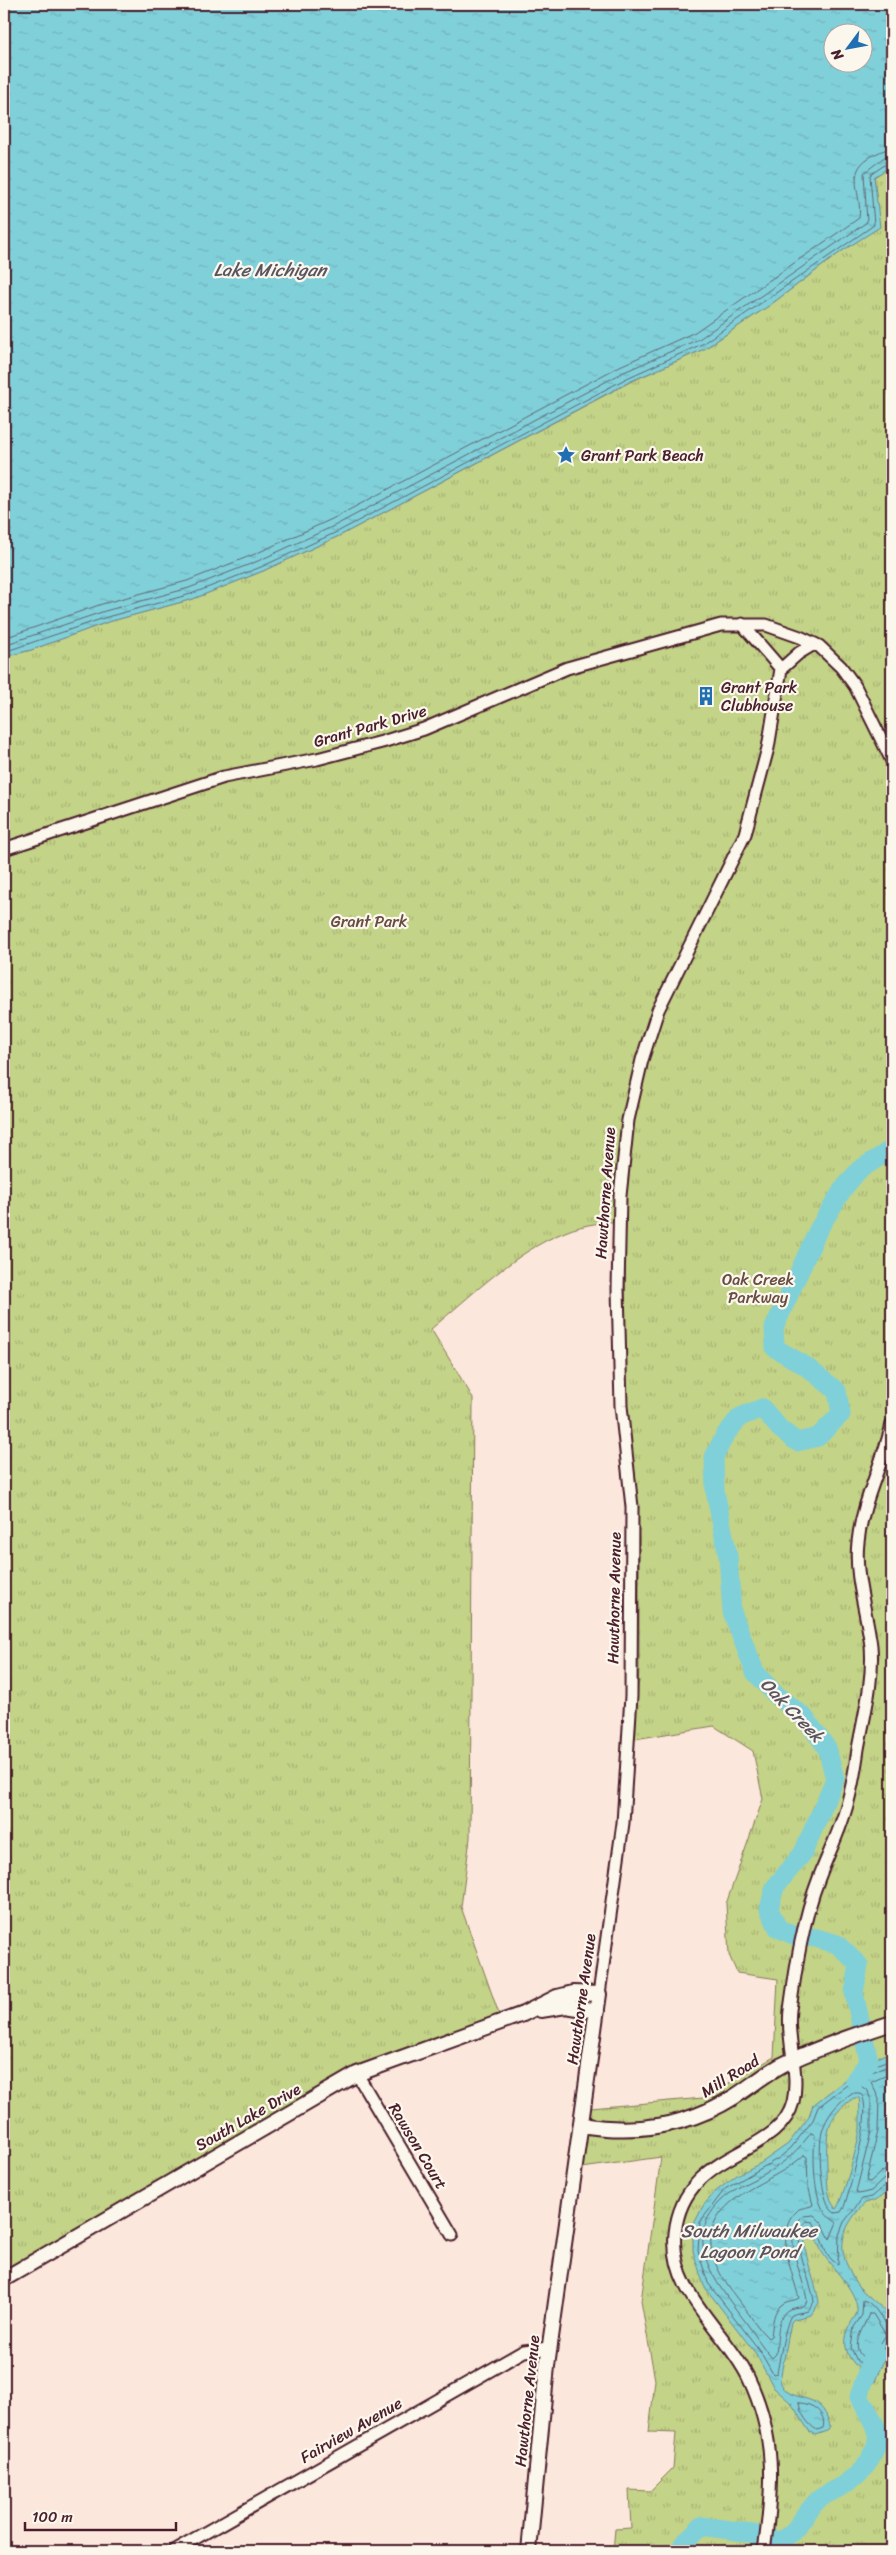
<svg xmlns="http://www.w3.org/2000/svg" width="896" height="2555" viewBox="0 0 896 2555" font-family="Sriracha,sans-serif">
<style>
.park{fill:url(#park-tufts);stroke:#867959}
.water{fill:url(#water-ripples);stroke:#6a8994;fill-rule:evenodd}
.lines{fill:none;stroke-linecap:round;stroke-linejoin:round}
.shore{stroke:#606671;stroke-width:1}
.river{stroke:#80d0da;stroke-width:19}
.minor-casing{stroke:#4a1f2b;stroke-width:15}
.tertiary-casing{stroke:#4a1f2b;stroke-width:18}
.minor{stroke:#fbf7ec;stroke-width:11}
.tertiary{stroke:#fbf7ec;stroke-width:14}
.labels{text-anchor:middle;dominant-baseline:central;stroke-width:4.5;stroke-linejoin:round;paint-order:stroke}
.poi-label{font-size:16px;fill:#4a1f2b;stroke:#fbf7ec;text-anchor:start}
.street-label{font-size:16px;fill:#4a1f2b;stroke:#fbf7ec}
.park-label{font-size:16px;fill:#684c42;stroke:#fbf7ec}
.water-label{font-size:18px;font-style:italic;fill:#5a5460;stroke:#fbf7ec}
</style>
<defs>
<pattern id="park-tufts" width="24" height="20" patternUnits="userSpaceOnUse" patternTransform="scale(1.25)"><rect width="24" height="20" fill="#c3d387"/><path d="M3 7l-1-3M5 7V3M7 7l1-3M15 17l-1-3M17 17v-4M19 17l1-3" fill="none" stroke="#a9b575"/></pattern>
<pattern id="water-ripples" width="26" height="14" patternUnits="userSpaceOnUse" patternTransform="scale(1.25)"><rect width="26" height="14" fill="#80d0da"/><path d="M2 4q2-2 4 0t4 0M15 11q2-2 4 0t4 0" fill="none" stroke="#70b2bb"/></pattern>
</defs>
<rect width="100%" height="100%" fill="#fce7dc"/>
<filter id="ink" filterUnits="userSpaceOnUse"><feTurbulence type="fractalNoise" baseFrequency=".02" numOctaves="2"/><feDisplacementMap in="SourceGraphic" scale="10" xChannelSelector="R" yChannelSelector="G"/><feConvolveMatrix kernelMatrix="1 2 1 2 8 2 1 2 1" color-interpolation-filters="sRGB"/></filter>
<g filter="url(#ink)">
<!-- park -->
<path class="park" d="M 890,167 L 892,178 L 892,2542 L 885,2551 L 613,2551 L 615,2529 L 631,2528 L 629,2490 L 650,2491 L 673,2468 L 676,2433 L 649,2432 L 655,2380 L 641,2301 L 661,2157 L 582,2168 L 591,2108 L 703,2098 L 774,2057 L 778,1979 L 737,1973 L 729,1955 L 726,1904 L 763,1799 L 753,1751 L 714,1726 L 635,1739 L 639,1668 L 639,1538 L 626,1393 L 625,1221 C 605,1222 584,1224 565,1232 C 516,1251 471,1296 431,1329 L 473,1398 L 470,1838 L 461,1907 L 499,2014 L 349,2070 L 4,2271 L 4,657 L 31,650 L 108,622 L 193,599 L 263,571 L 341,535 L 630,382 L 704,349 L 770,305 L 842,251 L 879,227 L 874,177 Z"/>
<!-- water -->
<path class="water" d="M 4,4 L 892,4 L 892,178 L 890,167 L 874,177 L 880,227 L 842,251 L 770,305 L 704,349 L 629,382 L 341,535 L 263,571 L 193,599 L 108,622 L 31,650 L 4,657 ZM 834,32 L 864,32 L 864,62 L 834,62 Z
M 886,2054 L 892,2054 L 892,2186 C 883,2196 878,2200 865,2203 C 845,2224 835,2244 850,2271 C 853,2278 856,2285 862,2290 C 874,2302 889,2310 892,2328 C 895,2348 880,2364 875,2382 C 855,2366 837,2353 850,2325 C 853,2318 858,2315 857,2308 C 855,2288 832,2269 822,2252 C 817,2243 815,2232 809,2225 C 796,2243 817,2282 819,2303 L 811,2315 L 794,2319 L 791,2322 L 780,2380 C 787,2407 821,2386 830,2426 L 827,2431 L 815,2435 L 809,2431 L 791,2403 L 774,2388 L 756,2354 L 704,2286 L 693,2251 L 693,2226 L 703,2206 L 715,2192 L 737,2175 L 761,2163 L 788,2144 L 809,2117 L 813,2105 L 848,2078 L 855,2067 ZM 854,2098 L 859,2098 C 860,2100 860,2125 860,2129 C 859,2140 842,2203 836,2209 C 827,2198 827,2180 827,2167 C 826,2137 825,2116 854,2098 Z"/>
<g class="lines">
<!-- shore -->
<path class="shore" d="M 4,638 L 102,604 L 187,581 L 255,554 L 332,519 L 620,366 L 695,332 L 859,218 C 863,194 844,173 870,157 C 878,153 883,149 892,149
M 4,645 L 105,611 L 189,588 L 258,561 L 336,525 L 624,372 L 699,339 L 867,222 L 864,173 L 883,158 L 892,157
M 4,652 L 107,617 L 191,594 L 261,567 L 339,531 L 627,378 L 702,344 L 874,225 L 870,175 L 886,164 L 892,164
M 892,2059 L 858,2071 L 851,2082 L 818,2107 L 813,2120 L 791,2148 L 779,2158 L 725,2189 L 700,2222 L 698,2251 L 708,2283 L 760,2351 L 773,2374 L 777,2373 C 779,2363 786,2318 792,2315 C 797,2312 803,2313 808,2311 L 814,2302 C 812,2281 788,2238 806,2221 L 813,2222 C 822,2233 823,2258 838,2264 L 839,2235 L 844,2222 L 862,2199 L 872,2197 L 887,2184 L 892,2183
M 892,2065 L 863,2075 L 858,2084 L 868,2091 L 871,2101 L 871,2132 L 856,2192 L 859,2194 L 871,2191 L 884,2179 L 892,2177
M 892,2073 L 871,2082 L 879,2099 L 878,2131 L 866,2181 L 870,2182 L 881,2172 L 892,2169
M 852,2093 L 860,2093 C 875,2105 850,2188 844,2207 L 841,2212 L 835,2213 C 820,2206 818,2148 822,2132 C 826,2116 838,2102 852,2093 Z
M 811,2133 L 815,2135 C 813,2155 813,2196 825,2213 C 828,2218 834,2219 837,2222 L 830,2239 L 822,2223 L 814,2215 L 803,2216 C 779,2235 805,2278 807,2301 C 803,2309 797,2306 790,2309 C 776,2314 778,2341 776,2354 L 772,2358 C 762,2347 754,2333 745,2321 C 715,2282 676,2235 729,2194 C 740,2185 754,2180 766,2173 C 785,2163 798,2150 811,2133 Z
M 804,2155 L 807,2157 L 808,2185 L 813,2205 C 808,2208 801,2207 796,2211 C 774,2230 793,2275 799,2298 C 795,2301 789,2300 784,2303 C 772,2310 773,2324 771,2336 L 768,2338 C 758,2329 751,2316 742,2305 C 716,2272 691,2234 734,2200 C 756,2182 783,2175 804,2155 Z
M 869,2314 L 873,2314 L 886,2335 L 869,2361 C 846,2350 863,2330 869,2314 Z
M 892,2328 C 882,2326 878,2304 863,2300 L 862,2315 L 854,2327 L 851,2348 L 857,2361 L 871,2372 L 886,2344 L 892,2342
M 799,2403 C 812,2403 827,2413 823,2428 L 817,2430 C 808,2425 800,2413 799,2403 Z"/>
<!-- river -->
<path class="river" d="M 855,2080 L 869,2061 L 854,1993 L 859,1965 L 837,1944 L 816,1938 L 793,1935 L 778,1928 L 769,1909 L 775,1887 L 803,1853 L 835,1779 L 827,1748 L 805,1718 L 775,1694 L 755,1672 L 732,1612 L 728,1556 L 715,1491 L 714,1457 L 725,1435 L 740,1417 L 762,1408 L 780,1429 L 797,1442 L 818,1437 L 841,1414 L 837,1391 L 804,1365 L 775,1348 L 774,1328 L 818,1230 L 843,1189 L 859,1170 L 892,1149
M 682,2551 L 683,2544 L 701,2526 L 745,2532 L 778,2541 C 796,2536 804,2513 818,2500 C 825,2494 836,2490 844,2485 C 863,2473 882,2451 876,2428 C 873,2417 865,2407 859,2397 L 874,2351"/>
<!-- minor casing -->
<g class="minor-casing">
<path id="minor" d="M 742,624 L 781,669
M 4,849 L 224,777 L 317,759 L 382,742 L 424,729 L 567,668 L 721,625 L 766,625 L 800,637 L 819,646 L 841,667 L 855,686 L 892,761
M 599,1994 L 623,1823 L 631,1696 L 632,1507 L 621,1406 L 618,1289 L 620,1196 L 628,1120 L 642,1060 L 658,1010 L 745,834 L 768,748 L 781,669 L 799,653 L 814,644
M 357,2074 L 452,2235
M 173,2551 L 524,2351 L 549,2348
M 764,2551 C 773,2488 777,2437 748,2377 C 724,2328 669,2293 675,2233 C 684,2148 779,2158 793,2102 C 800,2072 786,2040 790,2010 C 796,1966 803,1919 819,1878 C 827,1857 837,1837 844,1815 C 851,1794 855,1771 858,1749 C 864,1716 874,1679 871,1646 C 867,1612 854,1576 858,1542 C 862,1501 883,1464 892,1424"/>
</g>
<!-- tertiary casing -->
<g class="tertiary-casing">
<path id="tertiary" d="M 541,2010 L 566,2006 L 597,2011
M 581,2125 C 636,2134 686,2127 734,2097 C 750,2087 765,2074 782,2065 C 816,2048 855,2035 892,2023
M 4,2279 L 357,2074 L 523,2014 L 557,1997 L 573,1993 L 599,1994 L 547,2366 L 529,2551"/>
</g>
<!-- minor -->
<use href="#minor" class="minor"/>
<!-- tertiary -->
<use href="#tertiary" class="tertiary"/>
</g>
</g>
<!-- icons -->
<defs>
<g id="sight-bare" transform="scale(1.5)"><path d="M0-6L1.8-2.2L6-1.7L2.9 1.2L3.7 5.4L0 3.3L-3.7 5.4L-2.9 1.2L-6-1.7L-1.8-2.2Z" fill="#1f6fb2" stroke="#fbf7ec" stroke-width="2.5" paint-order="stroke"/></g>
<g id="building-bare" transform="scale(1.5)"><path d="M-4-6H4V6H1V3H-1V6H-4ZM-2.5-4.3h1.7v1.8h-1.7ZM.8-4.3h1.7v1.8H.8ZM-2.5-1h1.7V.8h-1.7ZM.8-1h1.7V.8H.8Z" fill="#1f6fb2" stroke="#fbf7ec" stroke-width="2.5" paint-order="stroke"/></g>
</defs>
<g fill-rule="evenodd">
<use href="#sight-bare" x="566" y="455"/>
<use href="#building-bare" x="706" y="696"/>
</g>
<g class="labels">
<!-- poi labels -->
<g class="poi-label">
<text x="581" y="455">Grant Park Beach</text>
<text x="721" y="687">Grant Park<tspan x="721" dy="18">Clubhouse</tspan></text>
</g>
<!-- street labels -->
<g class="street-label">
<text transform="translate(370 726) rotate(-16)">Grant Park Drive</text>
<text transform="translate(605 1193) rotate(-86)">Hawthorne Avenue</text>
<text transform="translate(614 1598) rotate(-89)">Hawthorne Avenue</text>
<text transform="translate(581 1999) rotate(-82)">Hawthorne Avenue</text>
<text transform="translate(730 2076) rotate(-32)">Mill Road</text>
<text transform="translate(248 2117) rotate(-30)">South Lake Drive</text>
<text transform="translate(418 2146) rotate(59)">Rawson Court</text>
<text transform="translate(527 2401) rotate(-84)">Hawthorne Avenue</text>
<text transform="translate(351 2430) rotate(-30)">Fairview Avenue</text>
</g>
<!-- park labels -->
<g class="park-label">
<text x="369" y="921">Grant Park</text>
<text x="758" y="1279">Oak Creek<tspan x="758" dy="18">Parkway</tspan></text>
</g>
<!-- water labels -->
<g class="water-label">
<text x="270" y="270">Lake Michigan</text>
<text transform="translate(792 1710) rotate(46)">Oak Creek</text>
<text x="749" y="2231">South Milwaukee<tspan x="749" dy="21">Lagoon Pond</tspan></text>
</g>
</g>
<!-- margin -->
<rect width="896" height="2555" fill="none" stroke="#fbf7ec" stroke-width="20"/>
<rect x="10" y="10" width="876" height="2535" fill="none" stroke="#4a1f2b" stroke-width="2" filter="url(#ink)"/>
<!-- north arrow -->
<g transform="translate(848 48) rotate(238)"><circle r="24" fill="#fbf7ec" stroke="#b4a19f"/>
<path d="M0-4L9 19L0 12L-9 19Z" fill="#1f6fb2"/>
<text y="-8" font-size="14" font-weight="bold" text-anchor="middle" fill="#4a1f2b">N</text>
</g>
<!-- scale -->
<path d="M25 2522v8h151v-8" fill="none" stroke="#4a1f2b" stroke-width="2.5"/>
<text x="32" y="2522" font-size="15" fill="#4a1f2b" stroke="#fbf7ec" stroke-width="4" paint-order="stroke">100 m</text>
</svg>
